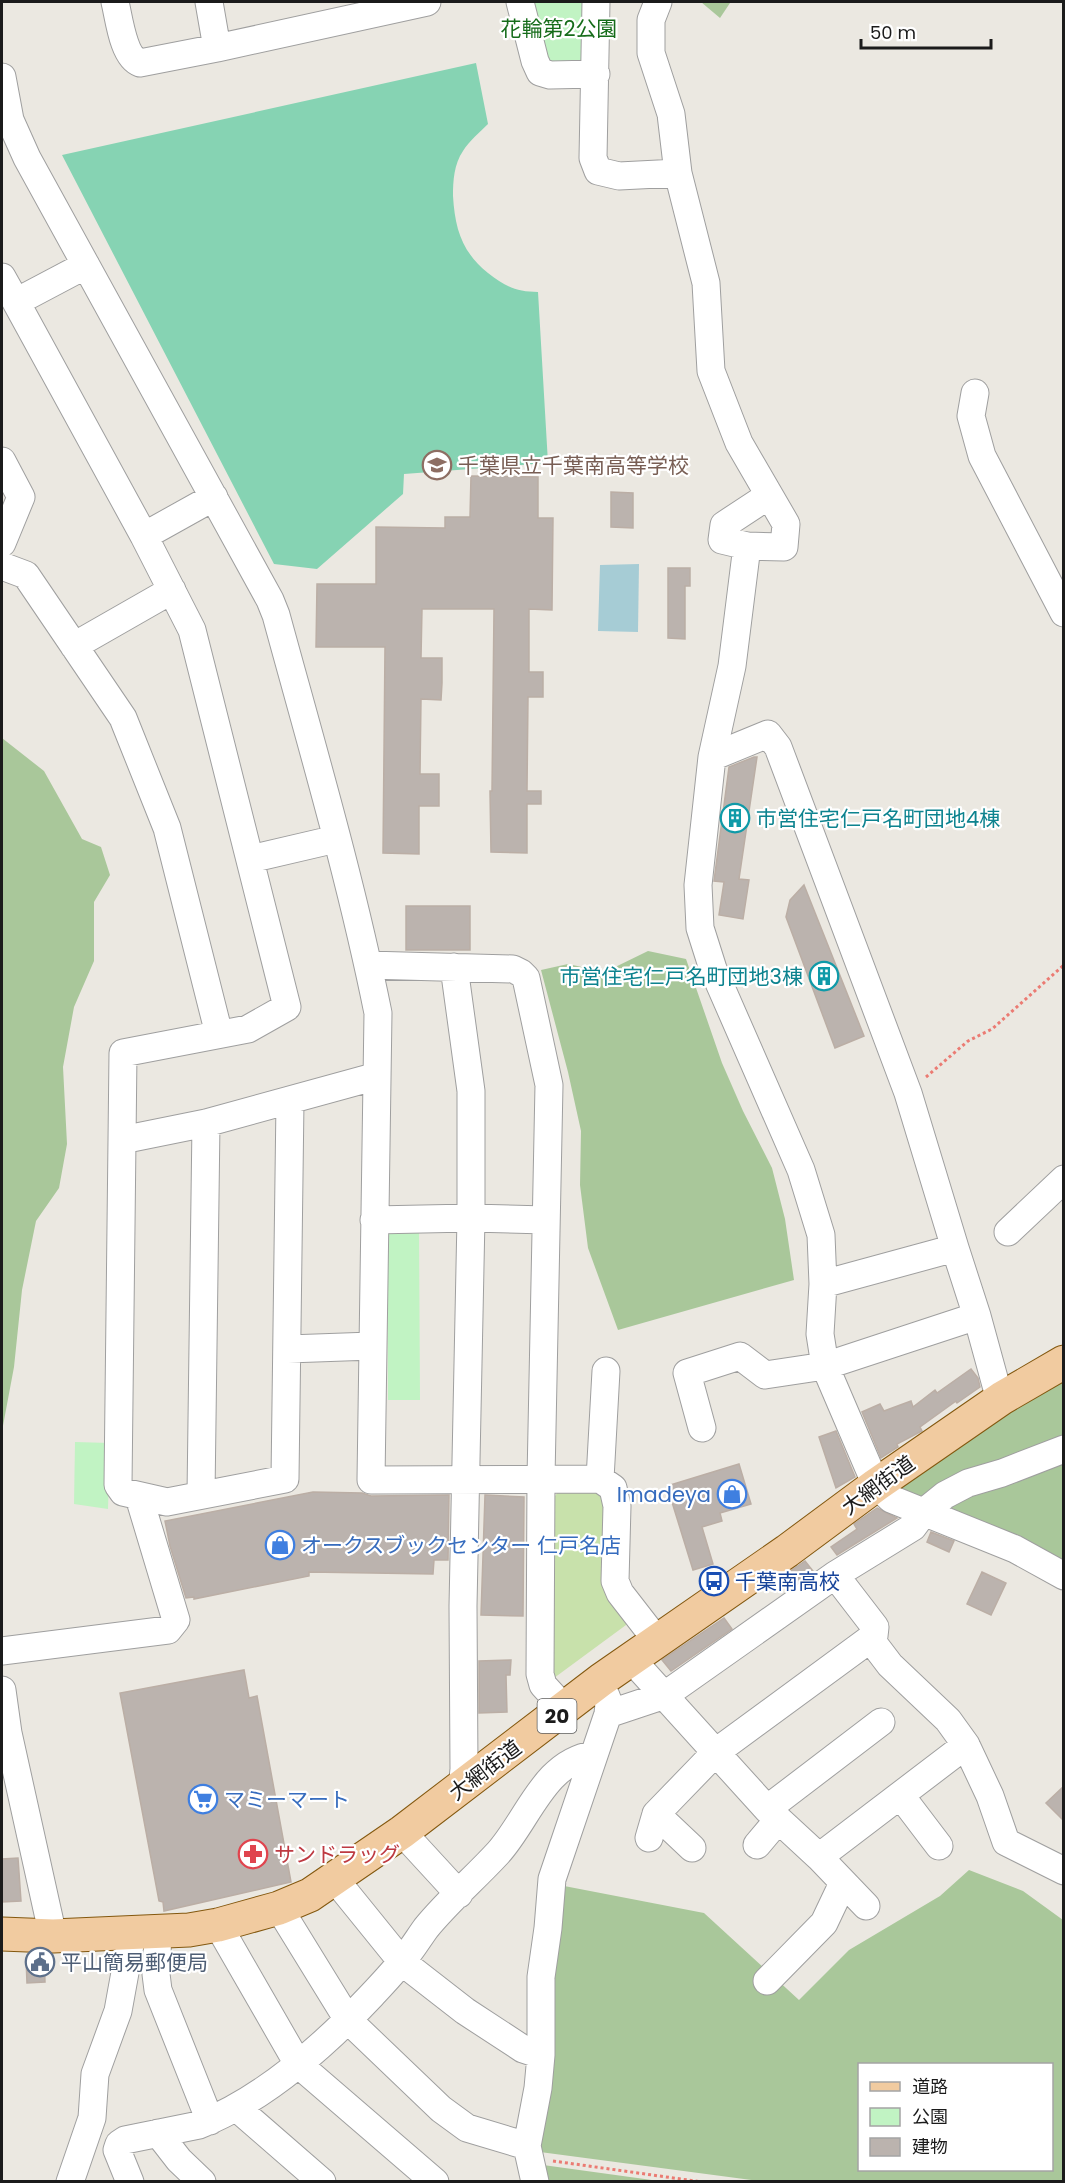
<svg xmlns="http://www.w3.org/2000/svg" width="1065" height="2183" viewBox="0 0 1065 2183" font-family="Poppins,'Noto Sans JP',sans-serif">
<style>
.grass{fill:#c8e1ab}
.forest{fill:#a9c79a;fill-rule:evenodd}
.park{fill:#c1f3c3}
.pitch{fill:#86d3b3}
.water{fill:#a6ccd5}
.building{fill:#bbb3ae;stroke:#bbaea5;stroke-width:1.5}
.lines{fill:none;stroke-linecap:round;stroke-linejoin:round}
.minor-casing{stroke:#9f9f9f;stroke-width:29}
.major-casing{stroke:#83580f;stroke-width:35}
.path{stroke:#eb7b73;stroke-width:3;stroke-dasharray:3 3;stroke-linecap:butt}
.minor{stroke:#fff;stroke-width:27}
.major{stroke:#f1cba0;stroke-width:33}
.labels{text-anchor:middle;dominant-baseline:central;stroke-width:4.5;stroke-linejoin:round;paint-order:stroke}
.shield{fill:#fff;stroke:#5f5f5f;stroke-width:1.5}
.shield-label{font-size:20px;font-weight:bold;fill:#1b1b1b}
.park-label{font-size:21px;fill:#166c1a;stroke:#fff}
.education-label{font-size:21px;fill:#785e54;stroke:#fff;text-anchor:start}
.culture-label{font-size:21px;fill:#0d838f;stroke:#fff;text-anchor:start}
.street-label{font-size:21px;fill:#1b1b1b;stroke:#fff}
.shop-label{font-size:21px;fill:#366cbe;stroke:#fff;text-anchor:start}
.transit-label{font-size:21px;fill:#164399;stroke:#fff;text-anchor:start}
.health-label{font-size:21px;fill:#be3a42;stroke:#fff;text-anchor:start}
.service-label{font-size:21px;fill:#4e5e75;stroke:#fff;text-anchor:start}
</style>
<rect width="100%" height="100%" fill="#ebe8e1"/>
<!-- grass -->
<path class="grass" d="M 561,1488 L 598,1490 L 607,1500 L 627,1618 L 626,1625 L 554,1678 L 550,1672 L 552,1500 Z"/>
<!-- forest -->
<path class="forest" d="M 701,2 L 729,2 L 730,3 L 720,18 Z
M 2,738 L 44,771 L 82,839 L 101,847 L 110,875 L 94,902 L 94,961 L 74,1007 L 63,1067 L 67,1144 L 59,1188 L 36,1221 L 22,1290 L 14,1367 L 2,1431 Z
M 648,951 L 686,959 L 722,1063 L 743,1111 L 772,1168 L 785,1219 L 794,1280 L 618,1330 L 588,1248 L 580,1185 L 581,1131 L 568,1072 L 541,970 L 568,964 L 605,972 Z
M 1063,1381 L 1063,1443 L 916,1505 L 893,1486 L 1000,1416 Z
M 1063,1454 L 1064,1567 L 936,1511 Z
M 969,1870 L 1023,1891 L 1063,1920 L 1063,2181 L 759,2181 L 540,2152 L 559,1885 L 704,1913 L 799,2000 L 849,1950 L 940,1896 ZM 860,2064 L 1052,2064 L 1052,2170 L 860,2170 Z
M 543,2165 L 659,2181 L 540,2181 Z"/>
<!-- park -->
<path class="park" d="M 528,2 L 585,2 L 584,67 L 549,68 Z
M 387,1226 L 419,1226 L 420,1400 L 388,1400 Z
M 75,1442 L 110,1443 L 108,1509 L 74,1504 Z"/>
<!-- pitch -->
<path class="pitch" d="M 476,63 L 488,124 C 480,132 469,141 463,151 C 454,164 453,181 453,196 C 455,229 462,252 488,273 C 504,286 517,292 538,292 L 548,463 L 404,474 L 403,494 L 317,569 L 274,564 L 62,155 Z"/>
<!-- water -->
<path class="water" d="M 639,564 L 638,632 L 598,631 L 600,565 Z"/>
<!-- building -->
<path class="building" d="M 471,476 L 538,477 L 538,518 L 553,518 L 552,610 L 529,609 L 529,672 L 543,672 L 543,697 L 528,697 L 527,791 L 541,791 L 541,804 L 527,804 L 527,853 L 491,852 L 490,791 L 492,791 L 494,609 L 422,609 L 421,658 L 442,658 L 442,683 L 441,700 L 421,699 L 420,774 L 439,774 L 439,806 L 419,806 L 419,854 L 383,853 L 385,647 L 316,647 L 317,584 L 376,584 L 376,527 L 445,528 L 445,517 L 470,517 Z
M 611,492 L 633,493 L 633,528 L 611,527 Z
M 668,568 L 690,568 L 690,586 L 685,586 L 685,639 L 668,638 Z
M 754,757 L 757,757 L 739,879 L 749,880 L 743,919 L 719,915 L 724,882 L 714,881 L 729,767 Z
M 804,885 L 864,1036 L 835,1048 L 786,917 L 790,900 Z
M 406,906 L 470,906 L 470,950 L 406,950 Z
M 971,1369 L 978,1378 L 980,1387 L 957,1403 L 956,1401 L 920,1427 L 922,1431 L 897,1444 L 898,1447 L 881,1458 L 862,1412 L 880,1404 L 884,1411 L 911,1401 L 913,1407 L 935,1390 L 937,1393 Z
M 836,1431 L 855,1477 L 836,1488 L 819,1437 Z
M 739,1464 L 751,1504 L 720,1513 L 722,1521 L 702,1527 L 713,1564 L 693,1570 L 667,1486 Z
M 313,1492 L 362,1493 L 371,1496 L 449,1495 L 448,1560 L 434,1560 L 433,1574 L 309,1572 L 309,1576 L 194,1599 L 194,1597 L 186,1598 L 170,1546 L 165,1521 Z
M 485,1495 L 524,1497 L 523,1616 L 481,1615 Z
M 877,1508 L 897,1518 L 837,1555 L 831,1547 L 857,1529 L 854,1524 Z
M 931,1532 L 954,1541 L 949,1552 L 927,1542 Z
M 805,1561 L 813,1571 L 790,1588 L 782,1577 Z
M 982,1572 L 1006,1583 L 991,1615 L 967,1604 Z
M 724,1618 L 732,1629 L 671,1671 L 662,1660 Z
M 511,1660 L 510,1675 L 506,1675 L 507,1712 L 479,1713 L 479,1661 Z
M 244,1670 L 249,1698 L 257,1696 L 291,1882 L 164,1911 L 163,1902 L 159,1901 L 120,1693 Z
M 1064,1786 L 1064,1821 L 1046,1803 Z
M 18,1858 L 21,1901 L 2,1902 L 2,1859 Z
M 44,1957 L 45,1982 L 27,1983 L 26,1958 Z"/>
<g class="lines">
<!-- minor casing -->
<g class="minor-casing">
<path id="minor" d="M 115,2 C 119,18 123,57 140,63 L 217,48 L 427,2
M 209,2 L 217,48
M 520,2 L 535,61 L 540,72 L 550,75 L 596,74
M 596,2 L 593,158 L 598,171 L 619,176 L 678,173
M 658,2 L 651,20 L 651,53 L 671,114 L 678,173 L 706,283 L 711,371 L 739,443 L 786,524 L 784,547 L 747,546 L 722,540 L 724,525 L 768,496
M 2,77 L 10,120 L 27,158 L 270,600 L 276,615 C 312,747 351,879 378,1013 L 371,1480 L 600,1479 L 613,1488 L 617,1506 L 615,1581 L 620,1593 L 658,1642
M 2,277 L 16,302 L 86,265
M 16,302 L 144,536 L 192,630 L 287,1007 L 248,1029 L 123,1053 L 122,1140
M 975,393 L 971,416 L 982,456 L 1064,613
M 2,461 L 21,497 L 2,543
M 144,536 L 214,497
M 747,546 L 732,666 L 712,757 L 698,885 L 700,928 L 713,969 L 801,1170 L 821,1235 L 823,1284 L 820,1334 L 825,1366 L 876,1485 L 891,1499 L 1015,1549 L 1064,1576
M 2,566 L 26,575 L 123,718 L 167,828 L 219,1034
M 74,646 L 172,590
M 712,757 L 768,734 L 778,747 L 908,1093 L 955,1248 L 977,1316 L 997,1389 L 1002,1398
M 250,859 L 336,839
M 368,965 L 513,969 L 521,973 L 526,978 L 549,1085 L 541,1478 L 540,1674 L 543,1685 L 565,1709
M 454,967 L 471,1091 L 471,1218 L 463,1606 L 464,1769 L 462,1789
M 290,1101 L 285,1479 L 167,1502 L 123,1492 L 118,1485 L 122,1140 L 206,1123 L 377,1076
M 374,1220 L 471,1218 L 546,1220
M 1008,1232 L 1064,1179
M 823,1284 L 955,1248
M 288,1349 L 372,1346
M 702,1428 L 687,1373 L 740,1356 L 765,1375 L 825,1366 L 977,1316
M 600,1479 L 606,1371
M 201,1495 L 206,1123
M 871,1640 L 890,1665 L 948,1720 L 966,1745 L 990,1796 L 1006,1842 L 1064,1871
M 2,1651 L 168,1630 L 176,1620 L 139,1497
M 632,1660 L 767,1809 L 819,1857 L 866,1906
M 2,1690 L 8,1733 L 53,1936
M 608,1714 L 665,1695 L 835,1575 L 913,1527 L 924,1512 L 945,1495 L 968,1483 L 1002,1473 L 1064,1449
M 901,1796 L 939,1846
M 767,1809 L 881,1722
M 656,1814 L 692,1848
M 402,1832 L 459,1894
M 649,1838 L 656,1814 L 716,1752 L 874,1636 L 875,1627 L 835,1575
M 757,1845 L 778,1820
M 819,1857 L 966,1745
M 334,1878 L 402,1962 L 465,2011 L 523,2049 L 541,2055
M 279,1908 L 348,2020 L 441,2109 L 467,2128 L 527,2146
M 218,1925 L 298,2064 L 435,2182
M 158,1933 L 156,1974 L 158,1990 L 210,2121
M 767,1981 L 824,1923 L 843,1883
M 237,2108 L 322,2182
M 158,2133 L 179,2160 L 202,2182
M 70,2182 L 92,2118 L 95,2074 L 118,2011 L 132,1934
M 130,2182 L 117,2150 L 119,2144 L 125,2140 L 199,2125 C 265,2099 324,2046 372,1995 C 382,1984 393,1973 402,1961 C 411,1951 418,1939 426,1928 C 448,1901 475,1878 498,1853 C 528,1820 544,1762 593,1755
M 535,2182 L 527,2146 L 538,2088 L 541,2055 L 541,1977 L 548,1928 L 552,1879 L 608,1714 L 609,1704 L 606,1696"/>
</g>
<!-- major casing -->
<g class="major-casing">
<path id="major" d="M 2,1934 L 53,1936 L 189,1930 L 218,1925 L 279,1908 L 310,1895 L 402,1832 L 601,1680 L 787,1551 L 876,1485 L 1002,1398 L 1064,1362"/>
</g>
<!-- path -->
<path class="path" d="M 926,1077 L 968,1041 L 992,1029 L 1064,965
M 553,2161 L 702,2182"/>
<!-- minor -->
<use href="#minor" class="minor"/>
<!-- major -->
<use href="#major" class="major"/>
</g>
<!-- icons -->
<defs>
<g id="school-ring" transform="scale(1.5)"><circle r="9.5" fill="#fff" stroke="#8d6e63" stroke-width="1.5"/><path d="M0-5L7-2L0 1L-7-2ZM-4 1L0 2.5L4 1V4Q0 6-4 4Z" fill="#8d6e63"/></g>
<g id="building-ring" transform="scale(1.5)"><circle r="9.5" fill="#fff" stroke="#0f9aa8" stroke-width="1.5"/><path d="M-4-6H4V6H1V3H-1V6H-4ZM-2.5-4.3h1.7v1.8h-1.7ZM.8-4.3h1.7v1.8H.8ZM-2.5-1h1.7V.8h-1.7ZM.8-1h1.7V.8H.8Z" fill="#0f9aa8"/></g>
<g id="shop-ring" transform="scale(1.5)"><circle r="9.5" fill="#fff" stroke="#3f7fe0" stroke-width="1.5"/><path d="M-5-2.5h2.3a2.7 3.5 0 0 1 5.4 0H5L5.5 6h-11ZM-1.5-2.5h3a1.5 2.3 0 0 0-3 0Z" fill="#3f7fe0"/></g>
<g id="bus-ring" transform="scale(1.5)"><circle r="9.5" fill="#fff" stroke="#1a4fb4" stroke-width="1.5"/><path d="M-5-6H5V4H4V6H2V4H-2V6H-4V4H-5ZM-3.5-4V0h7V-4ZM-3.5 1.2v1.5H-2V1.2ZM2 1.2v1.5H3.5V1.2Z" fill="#1a4fb4"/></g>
<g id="supermarket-ring" transform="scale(1.5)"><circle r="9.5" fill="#fff" stroke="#3f7fe0" stroke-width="1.5"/><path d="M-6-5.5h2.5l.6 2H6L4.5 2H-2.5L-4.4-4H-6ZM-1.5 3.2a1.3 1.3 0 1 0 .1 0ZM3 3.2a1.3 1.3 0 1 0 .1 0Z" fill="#3f7fe0"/></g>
<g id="pharmacy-ring" transform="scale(1.5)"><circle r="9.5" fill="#fff" stroke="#e0444e" stroke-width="1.5"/><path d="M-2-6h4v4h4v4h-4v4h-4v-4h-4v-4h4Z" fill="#e0444e"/></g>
<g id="civic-ring" transform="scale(1.5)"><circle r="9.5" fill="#fff" stroke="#5c6f8a" stroke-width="1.5"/><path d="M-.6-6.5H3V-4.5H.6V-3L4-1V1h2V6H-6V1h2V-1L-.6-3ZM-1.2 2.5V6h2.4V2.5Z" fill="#5c6f8a"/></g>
</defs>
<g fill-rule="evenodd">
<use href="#school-ring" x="437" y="465"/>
<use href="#building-ring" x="735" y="818"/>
<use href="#building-ring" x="824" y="976"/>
<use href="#shop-ring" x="732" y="1494"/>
<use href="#shop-ring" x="280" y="1545"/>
<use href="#bus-ring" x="714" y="1581"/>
<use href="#supermarket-ring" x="203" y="1799"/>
<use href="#pharmacy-ring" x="253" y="1854"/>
<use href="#civic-ring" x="40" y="1962"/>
</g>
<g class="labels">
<!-- shield labels -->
<rect class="shield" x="537.5" y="1699" width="39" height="34" rx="4.5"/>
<g class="shield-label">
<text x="557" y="1716">20</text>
</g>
<!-- park labels -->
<g class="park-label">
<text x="559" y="28">花輪第2公園</text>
</g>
<!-- education labels -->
<g class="education-label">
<text x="458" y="465">千葉県立千葉南高等学校</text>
</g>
<!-- culture labels -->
<g class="culture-label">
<text x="756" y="818">市営住宅仁戸名町団地4棟</text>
<text x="803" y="976" text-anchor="end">市営住宅仁戸名町団地3棟</text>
</g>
<!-- street labels -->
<g class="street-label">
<text transform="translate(878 1485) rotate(-36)">大網街道</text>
<text transform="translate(485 1770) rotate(-37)">大網街道</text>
</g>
<!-- shop labels -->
<g class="shop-label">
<text x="711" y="1494" text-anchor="end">Imadeya</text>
<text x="301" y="1545">オークスブックセンター 仁戸名店</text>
<text x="224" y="1799">マミーマート</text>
</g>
<!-- transit labels -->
<g class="transit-label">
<text x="735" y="1581">千葉南高校</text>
</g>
<!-- health labels -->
<g class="health-label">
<text x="274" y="1854">サンドラッグ</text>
</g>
<!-- service labels -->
<g class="service-label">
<text x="61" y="1962">平山簡易郵便局</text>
</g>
</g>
<!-- border -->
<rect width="1065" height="2183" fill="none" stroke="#1b1b1b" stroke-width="6"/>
<!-- legend -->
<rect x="858" y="2063" width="195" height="108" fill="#ffffff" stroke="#a4a4a4" stroke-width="1.5"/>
<rect x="870" y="2082" width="30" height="9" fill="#f1cba0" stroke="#a4a4a4" stroke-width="1.5"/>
<text x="912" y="2093" font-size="18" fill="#1b1b1b">道路</text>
<rect x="870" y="2108" width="30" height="18" fill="#c1f3c3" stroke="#a4a4a4" stroke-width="1.5"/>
<text x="912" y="2123" font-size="18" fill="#1b1b1b">公園</text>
<rect x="870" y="2138" width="30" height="18" fill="#bbb3ae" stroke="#a4a4a4" stroke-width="1.5"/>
<text x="912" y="2153" font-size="18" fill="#1b1b1b">建物</text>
<!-- scale -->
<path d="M861 39v9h130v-9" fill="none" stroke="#1b1b1b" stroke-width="3"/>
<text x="870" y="39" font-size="18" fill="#1b1b1b" stroke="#ffffff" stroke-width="4.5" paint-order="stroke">50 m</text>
</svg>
